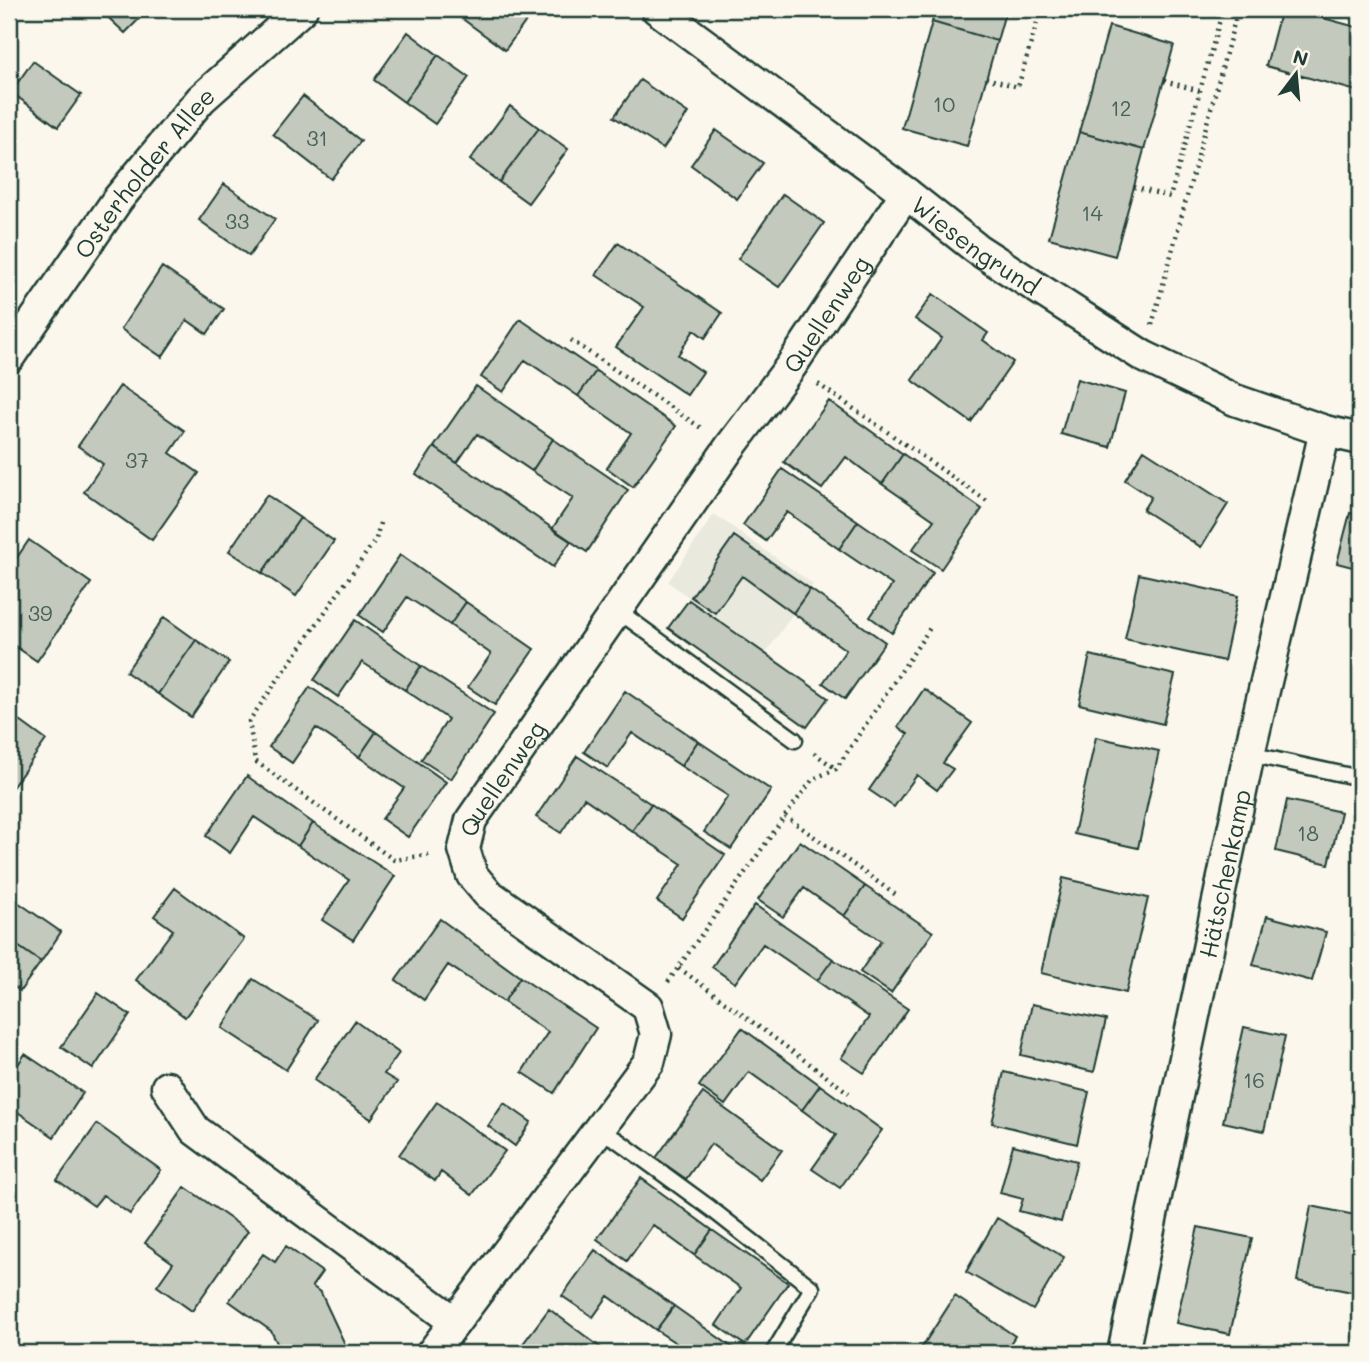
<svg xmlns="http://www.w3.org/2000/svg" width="1369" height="1362" viewBox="0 0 1369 1362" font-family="Mali,sans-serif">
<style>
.built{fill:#eae9de}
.building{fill:#c4c9be;stroke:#1f3d34;stroke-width:2}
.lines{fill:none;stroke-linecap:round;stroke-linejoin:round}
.lane-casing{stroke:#1f3d34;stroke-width:19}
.street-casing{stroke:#1f3d34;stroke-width:35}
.path{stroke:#1f3d34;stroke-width:4.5;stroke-dasharray:2 5;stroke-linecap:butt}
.lane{stroke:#fbf7ec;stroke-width:14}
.street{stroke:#fbf7ec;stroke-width:30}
.labels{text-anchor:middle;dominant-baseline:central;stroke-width:5;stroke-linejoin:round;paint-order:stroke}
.number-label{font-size:21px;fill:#486056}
.street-label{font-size:24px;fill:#1f3d34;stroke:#fbf7ec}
</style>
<rect width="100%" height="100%" fill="#fbf7ec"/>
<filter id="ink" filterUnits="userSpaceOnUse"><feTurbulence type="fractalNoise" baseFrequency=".0143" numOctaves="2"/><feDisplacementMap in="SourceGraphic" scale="14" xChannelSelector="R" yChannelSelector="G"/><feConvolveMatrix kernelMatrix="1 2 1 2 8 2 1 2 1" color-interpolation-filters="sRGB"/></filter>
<g filter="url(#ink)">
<!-- built -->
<path class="built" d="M 714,514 L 813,584 L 766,653 L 668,582 Z"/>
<!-- building -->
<path class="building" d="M 99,9 L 149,9 L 125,33 Z
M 449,9 L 532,9 L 534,10 L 505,50 Z
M 936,9 L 1006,9 L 997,41 L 932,22 Z
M 1281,9 L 1290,9 L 1360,28 L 1360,92 L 1266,66 Z
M 932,22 L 997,41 L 967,146 L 902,128 Z
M 1109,26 L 1174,45 L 1144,150 L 1079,132 Z
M 408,32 L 438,55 L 404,102 L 374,80 Z
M 438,55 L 469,77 L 435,124 L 404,102 Z
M 33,61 L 81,95 L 58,127 L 11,92 Z
M 640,80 L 688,113 L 663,149 L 614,117 Z
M 303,96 L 361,141 L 331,179 L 273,134 Z
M 510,106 L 539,128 L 499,182 L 470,160 Z
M 539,128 L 568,149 L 528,203 L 499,182 Z
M 716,130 L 763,163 L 737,199 L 691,165 Z
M 1079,132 L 1144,150 L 1115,256 L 1049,238 Z
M 224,184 L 275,219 L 249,256 L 199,220 Z
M 783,194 L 824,223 L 779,287 L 738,259 Z
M 618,243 L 722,313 L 705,338 L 694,330 L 678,355 L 703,372 L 687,395 L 616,347 L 644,307 L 596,275 Z
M 162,267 L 224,309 L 207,334 L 187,320 L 162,357 L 121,329 Z
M 933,294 L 988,333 L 983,340 L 1013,362 L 971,422 L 912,380 L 942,338 L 915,319 Z
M 520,319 L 596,371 L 578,396 L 525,360 L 503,392 L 481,377 Z
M 596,371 L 676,426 L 633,487 L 607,468 L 631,433 L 578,396 Z
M 1077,379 L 1125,393 L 1110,447 L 1061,434 Z
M 120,386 L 185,431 L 170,453 L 199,473 L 152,540 L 84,492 L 103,464 L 78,446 Z
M 476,386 L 553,439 L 532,471 L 477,434 L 457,463 L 434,447 Z
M 829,401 L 903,454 L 882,484 L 846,457 L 822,489 L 784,462 Z
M 553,439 L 628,490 L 587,552 L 552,529 L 573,498 L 532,471 Z
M 434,447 L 571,541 L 553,567 L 416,474 Z
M 1144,450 L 1228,504 L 1201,547 L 1143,510 L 1151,497 L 1125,480 Z
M 903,454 L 982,509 L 941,569 L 912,550 L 934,520 L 882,484 Z
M 782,469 L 858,521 L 839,549 L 787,512 L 766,541 L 743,525 Z
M 267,495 L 300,518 L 262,573 L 229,551 Z
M 1350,513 L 1360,515 L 1360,569 L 1337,563 Z
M 300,518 L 334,541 L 296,596 L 262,573 Z
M 858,521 L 933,573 L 892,633 L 870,617 L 892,585 L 839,549 Z
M 734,536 L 810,589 L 793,613 L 742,576 L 715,613 L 691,597 Z
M 29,540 L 91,583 L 37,661 L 9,642 L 9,569 Z
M 400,555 L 466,602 L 450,625 L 407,597 L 383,632 L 359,615 Z
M 1139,574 L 1238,596 L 1224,661 L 1125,639 Z
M 810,589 L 885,642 L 845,699 L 823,683 L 846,650 L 793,613 Z
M 689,600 L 828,698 L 807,727 L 668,628 Z
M 466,602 L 534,649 L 495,705 L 468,687 L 491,654 L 450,625 Z
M 164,617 L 196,640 L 158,694 L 126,672 Z
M 355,620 L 421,666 L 405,690 L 362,662 L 338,697 L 314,680 Z
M 196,640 L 229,662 L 191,717 L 158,694 Z
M 1090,655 L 1175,675 L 1163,724 L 1079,704 Z
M 421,666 L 494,714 L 451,779 L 421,760 L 448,719 L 405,690 Z
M 310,687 L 376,732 L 359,757 L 316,728 L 292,763 L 269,747 Z
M 924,689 L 972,723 L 943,763 L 953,769 L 937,790 L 917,775 L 894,807 L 869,790 L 908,734 L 898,727 Z
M 625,691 L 698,741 L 681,766 L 632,733 L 608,768 L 584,752 Z
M 9,713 L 46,740 L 9,792 Z
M 376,732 L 446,782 L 408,837 L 382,819 L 404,788 L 359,757 Z
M 1096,737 L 1159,751 L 1138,848 L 1074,834 Z
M 698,741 L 771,790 L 731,849 L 704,832 L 728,796 L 681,766 Z
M 577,756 L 651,804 L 632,831 L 584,798 L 561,833 L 536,817 Z
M 247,776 L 313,823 L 298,846 L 254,817 L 230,853 L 206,836 Z
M 1287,800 L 1341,812 L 1329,864 L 1276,851 Z
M 651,804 L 725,855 L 682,918 L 657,901 L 682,864 L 632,831 Z
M 313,823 L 395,876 L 353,940 L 322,920 L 349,880 L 298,846 Z
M 800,841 L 865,886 L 844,916 L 804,888 L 783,917 L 758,900 Z
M 1063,878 L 1148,898 L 1126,993 L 1041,973 Z
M 865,886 L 933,932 L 891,993 L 860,972 L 881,941 L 844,916 Z
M 175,888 L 244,939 L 185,1017 L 136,980 L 173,930 L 154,916 Z
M 9,896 L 61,932 L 41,962 L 9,940 Z
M 755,905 L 833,959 L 817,981 L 763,944 L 735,983 L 712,967 Z
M 1267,916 L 1326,932 L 1312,981 L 1253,965 Z
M 440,919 L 520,977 L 504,1002 L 448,965 L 424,1000 L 396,980 Z
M 9,940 L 41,962 L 20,991 L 9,983 Z
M 833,959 L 908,1009 L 864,1073 L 841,1058 L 869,1017 L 817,981 Z
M 520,977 L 596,1028 L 554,1093 L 522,1072 L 548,1032 L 504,1002 Z
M 253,979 L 318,1020 L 286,1070 L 222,1028 Z
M 98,993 L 130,1015 L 93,1069 L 61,1047 Z
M 1032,1004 L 1106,1020 L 1094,1072 L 1021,1055 Z
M 355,1021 L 399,1053 L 384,1074 L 397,1082 L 371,1119 L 314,1080 Z
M 1244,1027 L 1285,1036 L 1264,1131 L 1223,1122 Z
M 742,1028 L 820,1085 L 802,1110 L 749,1072 L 725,1105 L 699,1086 Z
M 25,1054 L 83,1093 L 54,1137 L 9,1106 L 9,1078 Z
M 1004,1072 L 1089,1092 L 1077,1144 L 992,1123 Z
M 820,1085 L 882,1130 L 840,1188 L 812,1169 L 836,1135 L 802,1110 Z
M 703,1093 L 782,1150 L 760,1180 L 711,1144 L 686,1179 L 656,1158 Z
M 437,1102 L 505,1151 L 472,1195 L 441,1172 L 435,1181 L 399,1155 Z
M 504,1103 L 531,1122 L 515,1146 L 488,1126 Z
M 97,1124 L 161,1170 L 130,1214 L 103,1195 L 94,1206 L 57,1180 Z
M 1013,1145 L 1077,1161 L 1061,1222 L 1019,1211 L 1023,1199 L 1000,1193 Z
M 641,1178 L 712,1230 L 694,1255 L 653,1225 L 627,1261 L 597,1239 Z
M 185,1187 L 248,1231 L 192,1311 L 157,1286 L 173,1263 L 145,1243 Z
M 1311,1206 L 1360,1216 L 1360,1248 L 1352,1292 L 1297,1281 Z
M 997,1218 L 1064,1257 L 1033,1310 L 966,1272 Z
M 1198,1227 L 1252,1238 L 1230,1334 L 1176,1323 Z
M 712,1230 L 788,1283 L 745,1345 L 716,1325 L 741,1288 L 694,1255 Z
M 286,1246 L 322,1272 L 312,1286 L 321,1293 L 349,1353 L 282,1353 L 271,1331 L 229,1301 L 263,1254 L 275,1262 Z
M 595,1250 L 674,1306 L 656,1330 L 608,1296 L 593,1317 L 562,1296 Z
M 955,1296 L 1015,1336 L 1004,1353 L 932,1353 L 922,1347 Z
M 674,1306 L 736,1350 L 733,1353 L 686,1353 L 688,1351 L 656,1330 Z
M 549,1309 L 608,1353 L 516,1353 Z"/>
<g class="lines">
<!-- lane casing -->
<g class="lane-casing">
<path id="lane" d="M 617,610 L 795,740
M 1249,754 L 1360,778
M 598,1130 L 617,1140 L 710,1208 L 812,1288 L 773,1353"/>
</g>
<!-- street casing -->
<g class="street-casing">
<g id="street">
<path id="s1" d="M 657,9 L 906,193 L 977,249 L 1143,356 L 1235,400 L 1325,431 L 1360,439"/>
<path id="s2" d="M 9,357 L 118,199 L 201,99 L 302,9"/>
<path d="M 167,1087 L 195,1130 L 455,1322"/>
<path id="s3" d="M 432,1353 L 649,1062 L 656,1034 L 648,1007 L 488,894 L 472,875 L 464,849 L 471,820 L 730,447 L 791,366 L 906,193"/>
<path id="s4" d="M 1123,1353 L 1249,754 L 1325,431"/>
</g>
</g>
<!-- path -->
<path class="path" d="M 986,78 L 1018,87 L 1041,9
M 1164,81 L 1200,91
M 1134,187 L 1170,197 L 1223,9
M 1152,325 L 1238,9
M 571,340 L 704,430
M 818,384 L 987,501
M 380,523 L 376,539 L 249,721 L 255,761 L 394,860 L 434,854
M 814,753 L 835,768
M 785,816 L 896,895
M 679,968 L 849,1093
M 668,982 L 785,816 L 813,779 L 836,769 L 932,625"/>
<!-- lane -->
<use href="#lane" class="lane"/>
<!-- street -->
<use href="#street" class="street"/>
</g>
</g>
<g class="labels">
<!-- number labels -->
<g class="number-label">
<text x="944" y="103">10</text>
<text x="1121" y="107">12</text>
<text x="317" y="137">31</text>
<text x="1092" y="212">14</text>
<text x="237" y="220">33</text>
<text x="137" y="459">37</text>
<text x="40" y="612">39</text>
<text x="1308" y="832">18</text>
<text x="1254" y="1079">16</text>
</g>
<!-- street labels -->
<g class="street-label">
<text stroke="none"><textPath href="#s2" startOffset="229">Osterholder Allee</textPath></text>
<text stroke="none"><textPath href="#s1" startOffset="397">Wiesengrund</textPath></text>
<text stroke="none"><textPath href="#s3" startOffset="1316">Quellenweg</textPath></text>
<text stroke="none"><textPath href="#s3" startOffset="749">Quellenweg</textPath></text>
<text stroke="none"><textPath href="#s4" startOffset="490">Hätschenkamp</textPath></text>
</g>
</g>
<!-- margin -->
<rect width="1369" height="1362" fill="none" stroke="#fbf7ec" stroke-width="35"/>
<rect x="18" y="18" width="1334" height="1327" fill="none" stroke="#1f3d34" stroke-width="2.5" filter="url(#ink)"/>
<!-- north arrow -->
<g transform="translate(1296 74) rotate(16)" stroke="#fbf7ec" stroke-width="5" paint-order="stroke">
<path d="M0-5L12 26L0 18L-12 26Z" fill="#1f3d34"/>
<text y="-10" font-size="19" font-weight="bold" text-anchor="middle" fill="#1f3d34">N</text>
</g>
</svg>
